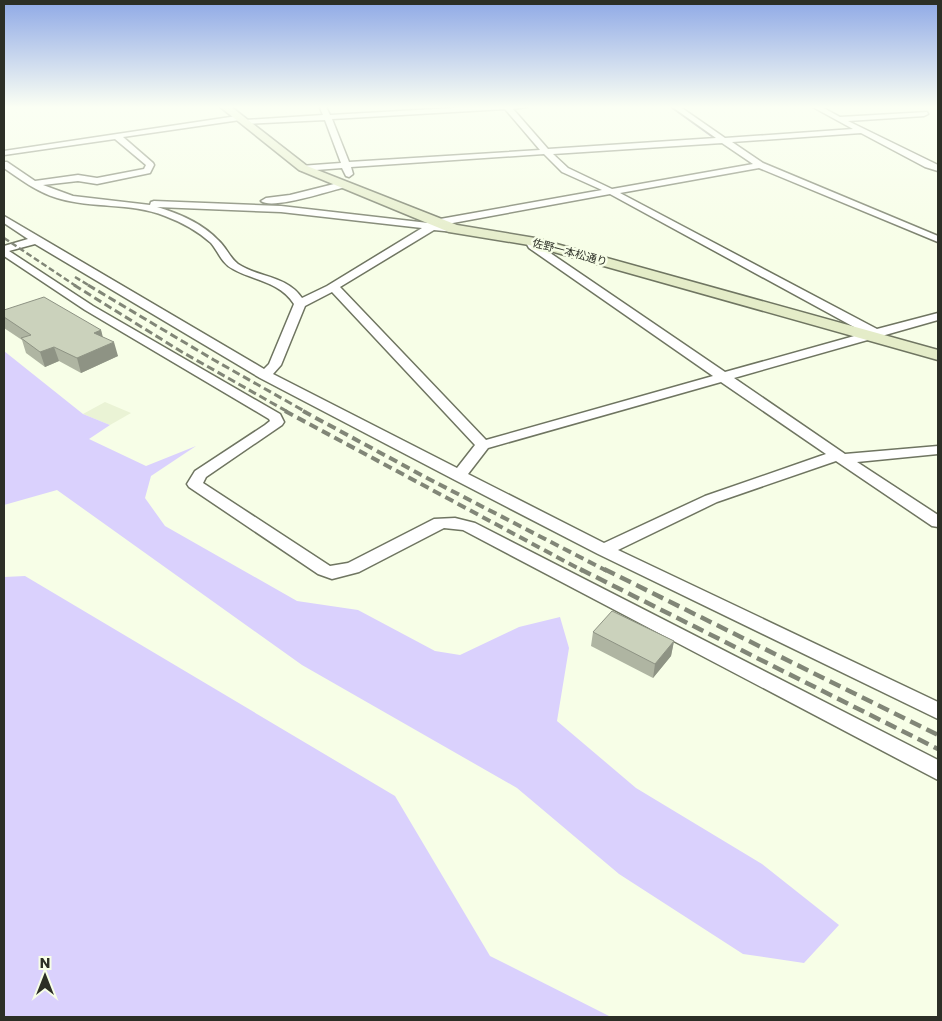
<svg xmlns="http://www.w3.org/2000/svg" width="942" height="1021" viewBox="0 0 942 1021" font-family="Poppins,'Noto Sans JP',sans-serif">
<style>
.built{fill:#eaf3d5}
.green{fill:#dad1fd}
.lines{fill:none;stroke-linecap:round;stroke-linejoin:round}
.stream{fill:#8578ab;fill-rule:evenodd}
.street-casing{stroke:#6f7561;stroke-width:3}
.secondary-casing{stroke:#6f7561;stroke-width:3}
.street{fill:#fff;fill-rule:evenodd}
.secondary{fill:#e4ecc8;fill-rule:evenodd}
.rail-far3{stroke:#818677;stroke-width:2.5;stroke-dasharray:6 3;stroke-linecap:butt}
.rail-far2{stroke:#818677;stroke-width:3;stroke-dasharray:8 4;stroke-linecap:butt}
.rail-far1{stroke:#818677;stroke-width:4;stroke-dasharray:9 5;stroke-linecap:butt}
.rail{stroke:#818677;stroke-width:4.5;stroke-dasharray:12 6;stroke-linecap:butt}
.wall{fill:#afb5a2}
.shaded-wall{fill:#8e9384}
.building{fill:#cbd2bc;stroke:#8e9384}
.labels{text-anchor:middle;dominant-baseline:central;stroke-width:5;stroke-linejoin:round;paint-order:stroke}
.far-street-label{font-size:11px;fill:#2c2f26;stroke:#f7fee7}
</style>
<rect width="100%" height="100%" fill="#f7fee7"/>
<!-- built -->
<path class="built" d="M 105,402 L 131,413 L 110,425 L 83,414 Z"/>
<!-- green -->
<path class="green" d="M 4,351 L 83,414 L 110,425 L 89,439 L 146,466 L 196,446 L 151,476 L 145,498 L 165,526 L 297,601 L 358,610 L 435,651 L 460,655 L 519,627 L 560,617 L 569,648 L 557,721 L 636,788 L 762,864 L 839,925 L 804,963 L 743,954 L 619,874 L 517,788 L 302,665 L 57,490 L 4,505 Z
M 25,576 L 395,796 L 490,956 L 611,1017 L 4,1017 L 4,577 Z"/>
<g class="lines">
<!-- stream -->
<path class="stream" d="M 668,106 L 671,106 L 716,138 L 714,139 Z"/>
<!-- street casing -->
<g class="street-casing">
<path id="street" d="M 323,106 L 326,107 L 330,115 L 488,106 L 532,106 L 513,109 L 548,149 L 716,138 L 671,106 L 679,106 L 725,138 L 853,129 L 811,106 L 820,106 L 840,117 L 927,112 L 928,114 L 924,116 L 848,121 L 938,165 L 938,171 L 925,167 L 861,133 L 732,142 L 763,163 L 938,236 L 938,242 L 759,168 L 620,193 L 877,329 L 938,313 L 938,320 L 734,378 L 845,454 L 938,446 L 938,454 L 857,462 L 938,515 L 938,527 L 932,526 L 836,461 L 717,502 L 618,550 L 938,702 L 938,719 L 598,554 L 453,479 L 260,378 L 35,244 L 9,251 L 93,306 L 280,414 L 284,422 L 282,425 L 206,477 L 203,483 L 330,566 L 348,563 L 434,519 L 455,518 L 475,523 L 938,760 L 938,780 L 463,530 L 444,528 L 359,572 L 332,579 L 318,574 L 189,487 L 187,484 L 195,471 L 265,425 L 270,421 L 269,419 L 85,310 L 4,256 L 4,246 L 28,239 L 4,223 L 4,216 L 264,369 L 269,364 L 294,304 C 279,281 254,281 233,269 C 222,264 218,251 211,243 C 198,231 181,222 165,216 C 130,202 92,209 57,198 C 37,192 20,179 4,168 L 4,162 L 7,162 L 35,181 L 78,175 L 97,178 L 144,169 L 146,165 L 115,139 L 4,155 L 4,151 L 237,116 L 240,116 L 240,120 L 123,137 L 153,163 L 154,165 L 150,173 L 97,184 L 78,181 L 43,185 L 73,196 L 150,205 L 151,202 L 154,201 L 281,206 L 437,224 L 435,222 L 440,219 L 602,190 L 562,172 L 544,154 L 351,167 L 353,174 L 349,177 L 346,176 L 342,168 L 303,171 L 300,170 L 300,166 L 341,163 L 325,120 L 245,124 L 241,122 L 245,120 L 323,115 L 320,108 ZM 505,109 L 540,150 L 349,162 L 332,119 ZM 722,143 L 753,164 L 612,189 L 568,168 L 553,154 ZM 610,194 L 865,333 L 725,372 L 537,244 L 534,239 L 526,239 L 525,241 L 529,248 L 713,376 L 486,440 L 340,287 L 434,230 L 454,232 L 459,229 L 457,227 L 442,225 ZM 157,207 L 281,212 L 422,228 L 327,286 L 302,298 C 286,275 259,278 238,264 C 230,258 226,247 218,240 C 203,224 178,213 157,207 ZM 332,292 L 475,445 L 457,468 L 273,374 L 281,365 L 305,306 ZM 721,382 L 826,454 L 705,496 L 604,543 L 468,474 L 488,448 Z
M 342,182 L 345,183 L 345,187 C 330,191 272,210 261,201 L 266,198 L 290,195 Z"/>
</g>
<!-- secondary casing -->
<g class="secondary-casing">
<path id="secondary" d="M 219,106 L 230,106 L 307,166 L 457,225 L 535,238 L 938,350 L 938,360 L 529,245 L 449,232 L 299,170 Z"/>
</g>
<!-- street -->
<use href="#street" class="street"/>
<!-- secondary -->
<use href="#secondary" class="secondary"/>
<!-- rail-far3 -->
<path class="rail-far3" d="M 4,238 L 76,286
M 75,277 L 90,286"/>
<!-- rail-far2 -->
<path class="rail-far2" d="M 74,285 L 182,352 L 288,412
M 88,285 L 214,360 L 306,412"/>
<!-- rail-far1 -->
<path class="rail-far1" d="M 285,411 L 583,571
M 303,411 L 427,478 L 607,571"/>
<!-- rail -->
<path class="rail" d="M 580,569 L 938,749
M 604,569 L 938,735"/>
</g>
<!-- wall -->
<path class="wall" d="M 4,310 L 101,330 L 102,336 L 118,356 L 81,373 L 59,361 L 45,367 L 26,353 L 22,340 L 4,328 Z
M 593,632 L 674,641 L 671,656 L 653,678 L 591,646 Z"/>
<!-- shaded-wall -->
<path class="shaded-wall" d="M 101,330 L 105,345 L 94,333 Z
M 114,342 L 118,356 L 81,373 L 77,358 Z
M 54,347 L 59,361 L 45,367 L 40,352 Z
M 674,641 L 671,656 L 653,678 L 655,664 Z"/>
<!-- building -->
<path class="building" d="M 44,297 L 101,330 L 94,333 L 114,342 L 77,358 L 54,347 L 40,352 L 21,338 L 31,335 L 4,317 L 4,310 Z
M 612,611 L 674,641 L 655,664 L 593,632 Z"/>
<!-- sky -->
<linearGradient id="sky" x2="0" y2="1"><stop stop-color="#8fa9e6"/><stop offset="0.43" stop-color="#fbfff4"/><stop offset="1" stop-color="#fbfff4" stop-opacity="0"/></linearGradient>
<rect width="942" height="249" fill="url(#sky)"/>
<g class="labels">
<!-- far-street labels -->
<g class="far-street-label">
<text transform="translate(570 252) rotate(15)">佐野一本松通り</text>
</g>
</g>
<!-- border -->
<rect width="942" height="1021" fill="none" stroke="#2c2f26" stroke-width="10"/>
<!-- north arrow -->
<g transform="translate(45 976)" stroke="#f7fee7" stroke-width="4" paint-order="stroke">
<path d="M0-4L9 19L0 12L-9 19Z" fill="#2c2f26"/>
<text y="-8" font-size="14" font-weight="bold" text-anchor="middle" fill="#2c2f26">N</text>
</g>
</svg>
